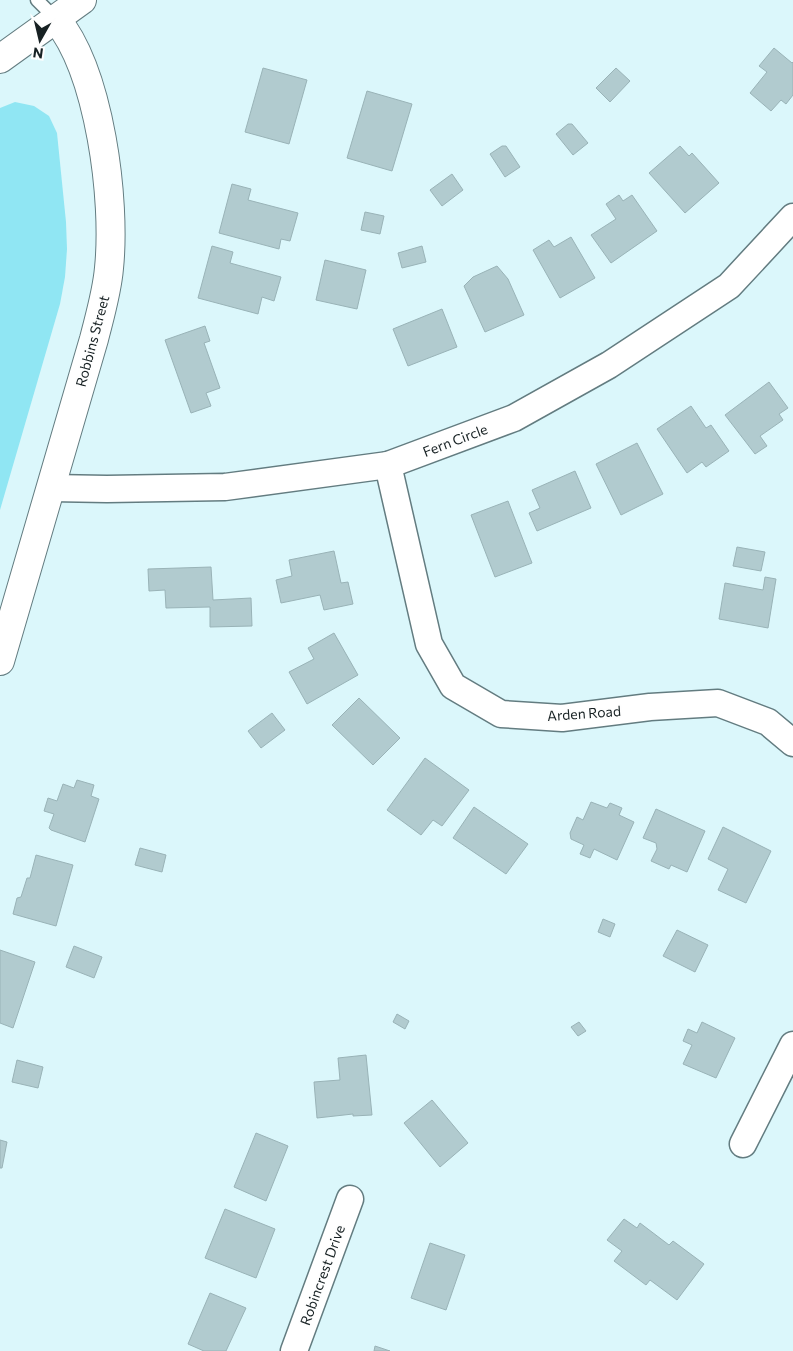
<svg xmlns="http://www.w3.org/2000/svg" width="793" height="1351" viewBox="0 0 793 1351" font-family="Commissioner,sans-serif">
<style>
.green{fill:#90e6f3}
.building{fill:#b1cbcf;stroke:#99b3b7}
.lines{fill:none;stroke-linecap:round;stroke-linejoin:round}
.service-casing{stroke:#637c80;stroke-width:15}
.minor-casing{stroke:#637c80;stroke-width:29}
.tertiary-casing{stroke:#637c80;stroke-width:30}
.secondary-casing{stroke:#637c80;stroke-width:30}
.service{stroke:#fff;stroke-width:12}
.minor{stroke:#fff;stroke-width:26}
.tertiary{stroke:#fff;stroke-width:28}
.secondary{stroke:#fff;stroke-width:28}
.labels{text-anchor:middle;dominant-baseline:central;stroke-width:4;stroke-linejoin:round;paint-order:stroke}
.street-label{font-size:14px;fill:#172123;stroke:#fefefe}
</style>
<rect width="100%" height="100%" fill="#dbf7fb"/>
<path class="green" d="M 15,102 L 34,106 L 49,116 L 57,133 L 66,222 L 67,249 L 65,277 L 60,304 L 0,510 L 0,108 Z"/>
<g class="building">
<path d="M 774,48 L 792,63 L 793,62 L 793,95 L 786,104 L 781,100 L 771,111 L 750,93 L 767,72 L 759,66 Z"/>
<path d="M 263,68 L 307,80 L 289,144 L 245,132 Z"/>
<path d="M 616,68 L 630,81 L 610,102 L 596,88 Z"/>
<path d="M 367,91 L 412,104 L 392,171 L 347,158 Z"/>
<path d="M 568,124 L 572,124 L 588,143 L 573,155 L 556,134 Z"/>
<path d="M 502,146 L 506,146 L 520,167 L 505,177 L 490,154 Z"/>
<path d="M 680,146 L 689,156 L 692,153 L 719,183 L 685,213 L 649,173 Z"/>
<path d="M 452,174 L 463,190 L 442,206 L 430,190 Z"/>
<path d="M 232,184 L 251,189 L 248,200 L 298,213 L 290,241 L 281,239 L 279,249 L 219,233 Z"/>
<path d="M 619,195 L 623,201 L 632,195 L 657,231 L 611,263 L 591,235 L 616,219 L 606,204 Z"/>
<path d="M 365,212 L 384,216 L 380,234 L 361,230 Z"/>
<path d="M 571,237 L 595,278 L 560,298 L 533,250 L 549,240 L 554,247 Z"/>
<path d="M 212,246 L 233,252 L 230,263 L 281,277 L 274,301 L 262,297 L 258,314 L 198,298 Z"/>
<path d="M 422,246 L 426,262 L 402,268 L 398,253 Z"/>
<path d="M 325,260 L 366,270 L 357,309 L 316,300 Z"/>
<path d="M 497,266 L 508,279 L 524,315 L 485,332 L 464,286 L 473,277 Z"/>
<path d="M 442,309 L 457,347 L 408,366 L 393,329 Z"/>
<path d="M 205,326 L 210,341 L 204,343 L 220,388 L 206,393 L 211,406 L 191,413 L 165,340 Z"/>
<path d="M 769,382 L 788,408 L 779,414 L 783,420 L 760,436 L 767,446 L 755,454 L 725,415 Z"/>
<path d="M 691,406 L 706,428 L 711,425 L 729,451 L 706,467 L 702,462 L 687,473 L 657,429 Z"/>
<path d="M 637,443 L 663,494 L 621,515 L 596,464 Z"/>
<path d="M 575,471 L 591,508 L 537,531 L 529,513 L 540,508 L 532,490 Z"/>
<path d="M 508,501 L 532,563 L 495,577 L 471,515 Z"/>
<path d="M 737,547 L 765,552 L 761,571 L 733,566 Z"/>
<path d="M 334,551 L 341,583 L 348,582 L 353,604 L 324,610 L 320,595 L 281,603 L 276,580 L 292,576 L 289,560 Z"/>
<path d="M 211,567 L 213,600 L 251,598 L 252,626 L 210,627 L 210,607 L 166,608 L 165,590 L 149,591 L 148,569 Z"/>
<path d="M 765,577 L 776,579 L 768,628 L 719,619 L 725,583 L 763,590 Z"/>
<path d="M 334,633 L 358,675 L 307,704 L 289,672 L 314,659 L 308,648 Z"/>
<path d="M 359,698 L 400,738 L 373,765 L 332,725 Z"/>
<path d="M 272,713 L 285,730 L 261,748 L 248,731 Z"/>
<path d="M 425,758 L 469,790 L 442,826 L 433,820 L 421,835 L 387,810 Z"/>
<path d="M 77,780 L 94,785 L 91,796 L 99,799 L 85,842 L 51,830 L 49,828 L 54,814 L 44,811 L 48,798 L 57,801 L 63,784 L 74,788 Z"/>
<path d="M 591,802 L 607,808 L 610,803 L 622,808 L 619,815 L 634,822 L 617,860 L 594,849 L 590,858 L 580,854 L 584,845 L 571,839 L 570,833 L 577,817 L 583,820 Z"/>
<path d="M 474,807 L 528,844 L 506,874 L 453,838 Z"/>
<path d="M 656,809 L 705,831 L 687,872 L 671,865 L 669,869 L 651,861 L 657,849 L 656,843 L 643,838 Z"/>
<path d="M 723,827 L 771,851 L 746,903 L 718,890 L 728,869 L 708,859 Z"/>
<path d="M 140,848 L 166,855 L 162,872 L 135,865 Z"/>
<path d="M 36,855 L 73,865 L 56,926 L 13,914 L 17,898 L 21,897 L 27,878 L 30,878 Z"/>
<path d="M 603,919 L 615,924 L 610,937 L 598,932 Z"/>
<path d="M 677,930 L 708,945 L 695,972 L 663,956 Z"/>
<path d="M 74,946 L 102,957 L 94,978 L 66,967 Z"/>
<path d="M 0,950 L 35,962 L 13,1028 L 0,1023 Z"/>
<path d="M 397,1014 L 409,1021 L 405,1029 L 393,1022 Z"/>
<path d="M 579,1022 L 586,1031 L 578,1036 L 571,1027 Z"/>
<path d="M 702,1022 L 735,1038 L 716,1078 L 683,1064 L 692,1045 L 683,1041 L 688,1029 L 697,1033 Z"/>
<path d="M 366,1055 L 372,1115 L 353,1116 L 353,1114 L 317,1118 L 314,1082 L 340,1080 L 338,1058 Z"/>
<path d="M 17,1060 L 43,1067 L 38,1088 L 12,1082 Z"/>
<path d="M 432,1100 L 468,1143 L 440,1167 L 404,1123 Z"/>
<path d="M 256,1133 L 288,1146 L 266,1201 L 234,1187 Z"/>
<path d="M 0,1140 L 7,1142 L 2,1168 L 0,1168 Z"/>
<path d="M 225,1209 L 275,1229 L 256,1278 L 205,1258 Z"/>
<path d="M 624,1219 L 637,1228 L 640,1223 L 669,1245 L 673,1241 L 704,1264 L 677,1300 L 650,1280 L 646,1285 L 614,1261 L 622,1251 L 607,1240 Z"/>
<path d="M 430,1243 L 465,1255 L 446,1310 L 411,1298 Z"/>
<path d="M 210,1293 L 246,1308 L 226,1351 L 204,1351 L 188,1344 Z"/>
<path d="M 375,1346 L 390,1351 L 374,1351 Z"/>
</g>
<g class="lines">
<g class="service-casing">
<path id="service" d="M 37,0 L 56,19"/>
</g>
<g class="minor-casing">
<g id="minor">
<path d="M 388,465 L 429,644 L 453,686 L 501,714 L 562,718 L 650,707 L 718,703 L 768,722 L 793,743"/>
<path d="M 51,488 L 107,489 L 225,487 L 388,465 L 514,418 L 609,365 L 729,286 L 793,217"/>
<path d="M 743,1144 L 793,1045"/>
<path d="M 294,1351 L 350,1199"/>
</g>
</g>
<g class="tertiary-casing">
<path id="tertiary" d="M 0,661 L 94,339 C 100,315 107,292 109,268 C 116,200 100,72 56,19"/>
</g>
<g class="secondary-casing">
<path id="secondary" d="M 0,59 L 82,0"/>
</g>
<use href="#service" class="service"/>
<use href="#minor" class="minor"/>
<use href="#tertiary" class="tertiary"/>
<use href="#secondary" class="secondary"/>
</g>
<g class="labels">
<g class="street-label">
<text transform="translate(92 341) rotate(-75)">Robbins Street</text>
<text transform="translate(455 440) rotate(-21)">Fern Circle</text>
<text transform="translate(584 713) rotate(-4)">Arden Road</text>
<text transform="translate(322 1275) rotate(-70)">Robincrest Drive</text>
</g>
</g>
<g transform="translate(40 40) rotate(188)" stroke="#fefefe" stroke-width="4" paint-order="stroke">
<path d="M0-4L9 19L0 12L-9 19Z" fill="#172123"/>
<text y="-8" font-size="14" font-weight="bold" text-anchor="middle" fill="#172123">N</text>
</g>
</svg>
